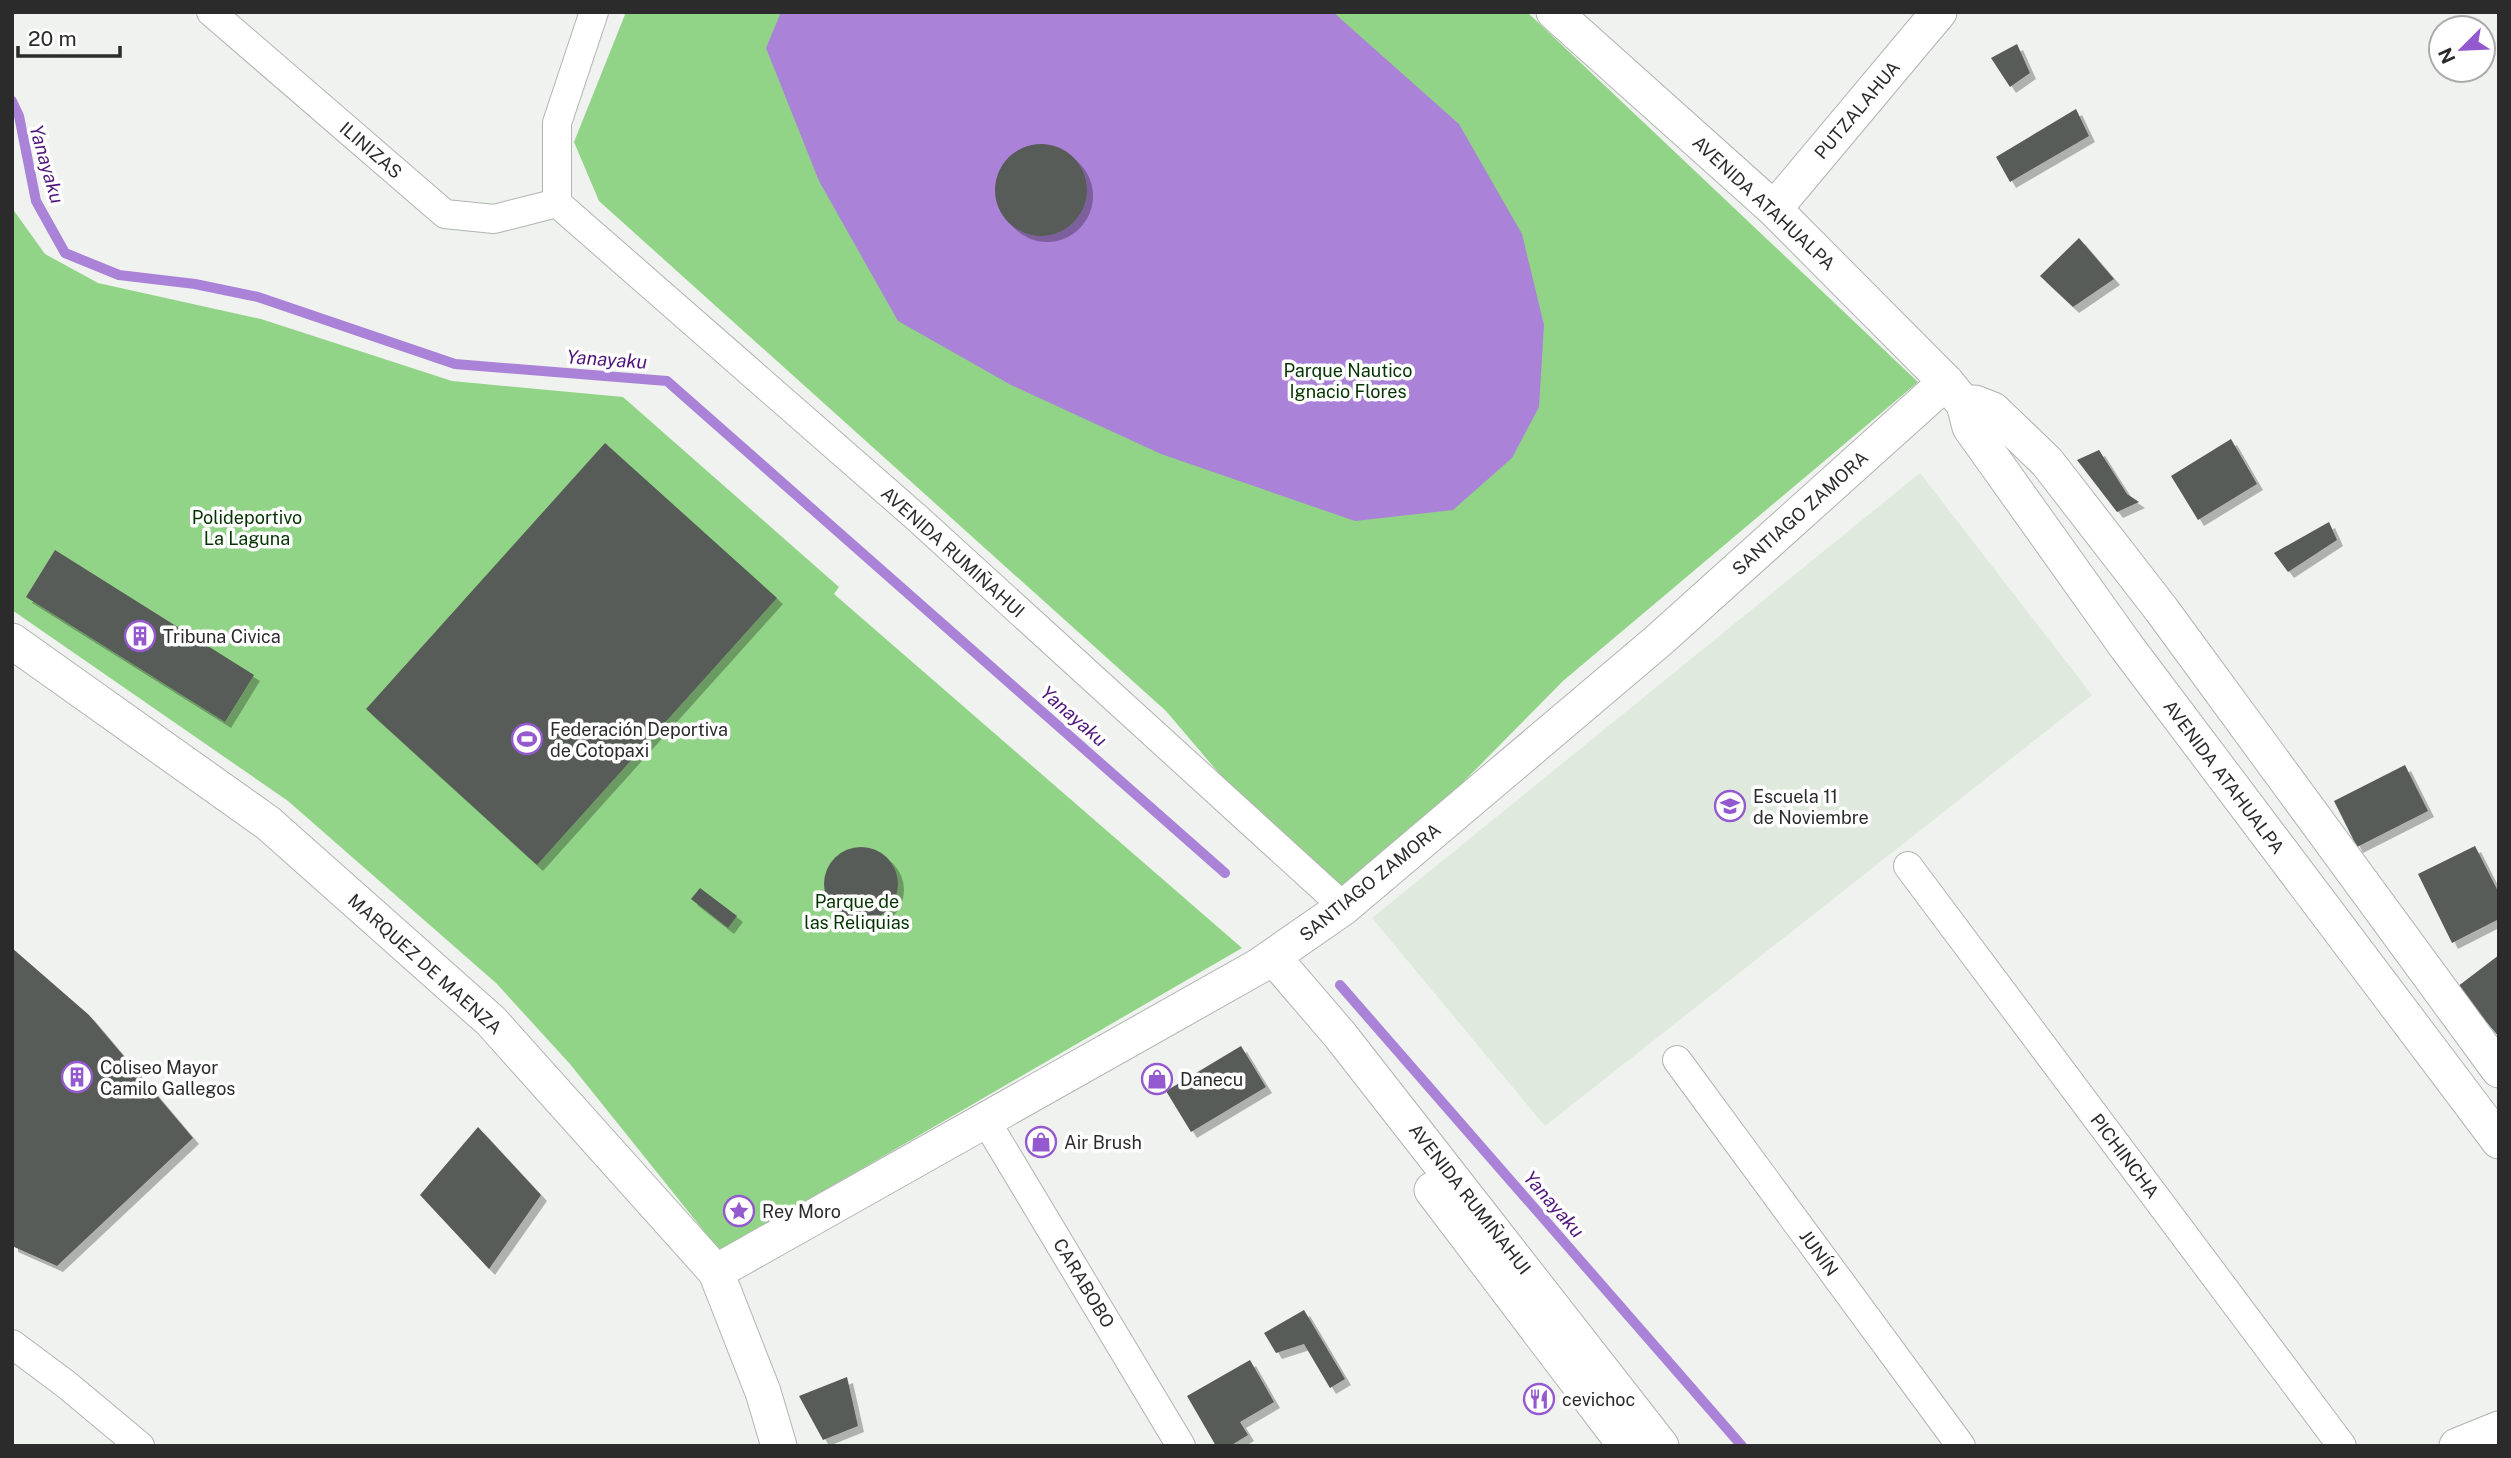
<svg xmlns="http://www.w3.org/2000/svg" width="2511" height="1458" viewBox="0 0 2511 1458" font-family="'Public Sans',sans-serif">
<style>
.built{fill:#e0e9de}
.green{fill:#92d487}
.water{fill:#aa82d8}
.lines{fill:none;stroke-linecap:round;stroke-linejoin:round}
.stream{stroke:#aa82d8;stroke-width:10}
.building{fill:#585b58;filter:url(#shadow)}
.minor-casing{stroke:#b0b4b0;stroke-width:30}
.tertiary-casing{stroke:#b0b4b0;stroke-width:37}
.minor{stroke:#fff;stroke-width:28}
.tertiary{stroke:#fff;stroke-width:35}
.labels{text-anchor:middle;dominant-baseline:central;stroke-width:7;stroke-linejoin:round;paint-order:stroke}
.street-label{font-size:18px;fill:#2a2b2a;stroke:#fff}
.park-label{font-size:18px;fill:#033400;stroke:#fff}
.poi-label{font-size:18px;fill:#2a2b2a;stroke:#fff;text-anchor:start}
.water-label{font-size:19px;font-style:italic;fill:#4e147b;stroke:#fff}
</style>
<defs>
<filter id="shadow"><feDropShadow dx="6" dy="6" stdDeviation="0" flood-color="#0004"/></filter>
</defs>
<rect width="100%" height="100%" fill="#eff2ee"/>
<path class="built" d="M 1920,473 L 2092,695 L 1545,1126 L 1372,918 Z"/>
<g class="green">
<path d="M 626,12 L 1527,12 L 1918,382 L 1563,681 L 1334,913 L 1292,859 L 1166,711 L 599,201 L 574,142 Z"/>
<path d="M 12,208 L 45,254 L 98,283 L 261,319 L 452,381 L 623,397 L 839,587 L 834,594 L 1242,948 L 720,1251 L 570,1064 L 496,983 L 288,801 L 12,610 Z"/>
</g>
<path class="water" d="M 781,12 L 1333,12 L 1459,124 L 1522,234 L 1544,325 L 1539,407 L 1512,458 L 1453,510 L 1355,521 L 1161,454 L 1011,385 L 898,321 L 819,181 L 766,48 Z"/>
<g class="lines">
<g class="stream">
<path d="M 12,101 L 19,116 L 36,201 L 65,253 L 119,275 L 195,284 L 258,297 L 455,364 L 667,381 L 1225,873"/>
<path d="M 1340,985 L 1742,1446"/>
</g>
</g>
<g class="building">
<path d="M 2017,44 L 2030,73 L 2010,87 L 1991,58 Z"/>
<path d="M 2076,109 L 2089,136 L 2010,182 L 1996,157 Z"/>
<circle cx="1041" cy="190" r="46"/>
<path d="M 2079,238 L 2114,279 L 2073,307 L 2040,276 Z"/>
<path d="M 2231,439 L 2257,484 L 2198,520 L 2171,476 Z"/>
<path d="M 605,443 L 777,598 L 537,865 L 366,709 Z"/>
<path d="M 2099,450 L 2127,494 L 2139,502 L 2117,512 L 2077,460 Z"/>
<path d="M 2329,522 L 2337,540 L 2288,572 L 2274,553 Z"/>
<path d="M 55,550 L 254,675 L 225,722 L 26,597 Z"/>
<path d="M 2405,765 L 2428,811 L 2357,847 L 2334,801 Z"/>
<path d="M 2475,846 L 2499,893 L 2499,919 L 2452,943 L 2418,874 Z"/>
<circle cx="861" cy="884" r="37"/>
<path d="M 700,888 L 737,916 L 728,928 L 691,899 Z"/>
<path d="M 12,948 L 89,1015 L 193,1138 L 57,1266 L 12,1246 Z"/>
<path d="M 2499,955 L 2499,1037 L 2457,987 Z"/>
<path d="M 1241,1046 L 1266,1087 L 1191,1132 L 1166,1091 Z"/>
<path d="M 478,1127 L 541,1195 L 489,1269 L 420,1195 Z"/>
<path d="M 1304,1310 L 1345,1379 L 1330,1388 L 1304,1344 L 1276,1353 L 1264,1333 Z"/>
<path d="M 1250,1360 L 1274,1402 L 1240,1422 L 1248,1435 L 1230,1446 L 1216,1446 L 1187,1396 Z"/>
<path d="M 847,1377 L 858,1426 L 823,1440 L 799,1396 Z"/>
</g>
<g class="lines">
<g class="minor-casing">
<g id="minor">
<path d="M 211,12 L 445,214 L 494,219 L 557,203"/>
<path d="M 557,203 L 916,517 L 1344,907"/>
<path d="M 557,203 L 557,123 L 594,12"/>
<path d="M 1908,866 L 2342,1446"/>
<path d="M 1677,1060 L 1961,1446"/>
<path d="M 986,1121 L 1181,1446"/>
<path d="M 12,1344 L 67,1385 L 140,1446"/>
</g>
</g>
<g class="tertiary-casing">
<g id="tertiary">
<path d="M 1554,12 L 1774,209 L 1946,382 L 1964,404 L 1970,427 L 2126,646 L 2499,1141"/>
<path d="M 1774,209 L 1939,12"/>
<path d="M 1964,404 L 1975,403 L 1993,410 L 2047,462 L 2161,609 L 2499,1070"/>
<path d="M 12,641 L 268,823 L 491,1021 L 716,1272 L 763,1392 L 779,1446"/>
<path d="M 1273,957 L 1340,1035 L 1661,1446"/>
<path d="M 1432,1190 L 1626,1446"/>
<path d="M 716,1272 L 1259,966 L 1344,907 L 1658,641 L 1946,382"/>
<path d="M 2457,1446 L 2499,1429"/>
</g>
</g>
<use href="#minor" class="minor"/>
<use href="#tertiary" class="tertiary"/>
</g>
<defs>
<g id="building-ring" transform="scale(1.575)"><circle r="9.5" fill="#fff" stroke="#9458cf" stroke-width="1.5"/><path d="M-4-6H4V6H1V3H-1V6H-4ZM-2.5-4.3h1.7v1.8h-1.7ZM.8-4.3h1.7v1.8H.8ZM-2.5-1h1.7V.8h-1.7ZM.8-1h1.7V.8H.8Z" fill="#9458cf"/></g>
<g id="stadium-ring" transform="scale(1.575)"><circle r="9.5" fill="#fff" stroke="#9458cf" stroke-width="1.5"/><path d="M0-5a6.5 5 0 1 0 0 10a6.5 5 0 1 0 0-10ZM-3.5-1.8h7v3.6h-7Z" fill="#9458cf"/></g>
<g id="school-ring" transform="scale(1.575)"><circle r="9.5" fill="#fff" stroke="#9458cf" stroke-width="1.5"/><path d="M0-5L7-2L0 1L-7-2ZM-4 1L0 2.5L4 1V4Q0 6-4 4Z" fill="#9458cf"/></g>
<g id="shop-ring" transform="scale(1.575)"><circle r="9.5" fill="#fff" stroke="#9458cf" stroke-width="1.5"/><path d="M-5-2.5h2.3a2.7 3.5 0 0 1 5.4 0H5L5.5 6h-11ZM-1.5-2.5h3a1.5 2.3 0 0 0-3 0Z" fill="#9458cf"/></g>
<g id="sight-ring" transform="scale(1.575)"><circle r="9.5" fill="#fff" stroke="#9458cf" stroke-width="1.5"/><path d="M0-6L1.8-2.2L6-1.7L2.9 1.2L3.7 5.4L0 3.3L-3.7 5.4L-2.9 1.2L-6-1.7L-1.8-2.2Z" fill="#9458cf"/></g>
<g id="restaurant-ring" transform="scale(1.575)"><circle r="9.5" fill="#fff" stroke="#9458cf" stroke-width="1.5"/><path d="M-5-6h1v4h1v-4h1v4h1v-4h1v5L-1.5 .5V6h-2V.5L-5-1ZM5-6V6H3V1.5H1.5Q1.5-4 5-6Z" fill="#9458cf"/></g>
</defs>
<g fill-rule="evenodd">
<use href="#building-ring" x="140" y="636"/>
<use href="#stadium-ring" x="527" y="739"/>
<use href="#school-ring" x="1730" y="806"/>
<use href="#building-ring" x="77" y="1077"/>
<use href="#shop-ring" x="1157" y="1079"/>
<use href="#shop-ring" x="1041" y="1142"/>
<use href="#sight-ring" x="739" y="1211"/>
<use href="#restaurant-ring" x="1539" y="1399"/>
</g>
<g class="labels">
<g class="street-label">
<text transform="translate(1857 110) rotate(-50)">PUTZALAHUA</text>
<text transform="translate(371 150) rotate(41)">ILINIZAS</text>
<text transform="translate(1764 203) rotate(43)">AVENIDA ATAHUALPA</text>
<text transform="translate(1800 513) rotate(-42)">SANTIAGO ZAMORA</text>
<text transform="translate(953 552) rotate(42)">AVENIDA RUMIÑAHUI</text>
<text transform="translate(2224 777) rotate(53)">AVENIDA ATAHUALPA</text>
<text transform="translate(1370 882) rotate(-39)">SANTIAGO ZAMORA</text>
<text transform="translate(425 964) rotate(42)">MARQUEZ DE MAENZA</text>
<text transform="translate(2125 1156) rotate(53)">PICHINCHA</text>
<text transform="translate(1470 1199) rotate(52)">AVENIDA RUMIÑAHUI</text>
<text transform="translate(1819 1253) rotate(54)">JUNÍN</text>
<text transform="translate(1084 1283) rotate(59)">CARABOBO</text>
</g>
<g class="park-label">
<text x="1348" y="370">Parque Nautico<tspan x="1348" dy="21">Ignacio Flores</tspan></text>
<text x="247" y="517">Polideportivo<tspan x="247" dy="21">La Laguna</tspan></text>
<text x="857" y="901">Parque de<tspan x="857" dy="21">las Reliquias</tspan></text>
</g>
<g class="poi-label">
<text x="163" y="636">Tribuna Civica</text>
<text x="550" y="729">Federación Deportiva<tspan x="550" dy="21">de Cotopaxi</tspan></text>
<text x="1753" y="796">Escuela 11<tspan x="1753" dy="21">de Noviembre</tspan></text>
<text x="100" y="1067">Coliseo Mayor<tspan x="100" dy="21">Camilo Gallegos</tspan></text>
<text x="1180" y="1079">Danecu</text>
<text x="1064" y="1142">Air Brush</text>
<text x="762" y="1211">Rey Moro</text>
<text x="1562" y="1399">cevichoc</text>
</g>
<g class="water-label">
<text transform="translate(47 164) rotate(74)">Yanayaku</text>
<text transform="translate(607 359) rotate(4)">Yanayaku</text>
<text transform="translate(1074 716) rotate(41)">Yanayaku</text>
<text transform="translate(1554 1204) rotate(49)">Yanayaku</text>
</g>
</g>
<rect width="2511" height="1458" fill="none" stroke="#2a2b2a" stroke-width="28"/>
<g transform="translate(2462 49) rotate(246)"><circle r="33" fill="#ffffff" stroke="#aaaaaa" stroke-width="2"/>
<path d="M0-5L12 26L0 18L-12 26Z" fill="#9458cf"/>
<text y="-10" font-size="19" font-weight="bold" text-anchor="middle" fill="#2a2b2a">N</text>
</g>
<path d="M18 46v10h102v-10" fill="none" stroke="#2a2b2a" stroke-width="3.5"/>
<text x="28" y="46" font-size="21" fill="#2a2b2a" stroke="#ffffff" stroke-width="5" paint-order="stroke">20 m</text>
</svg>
